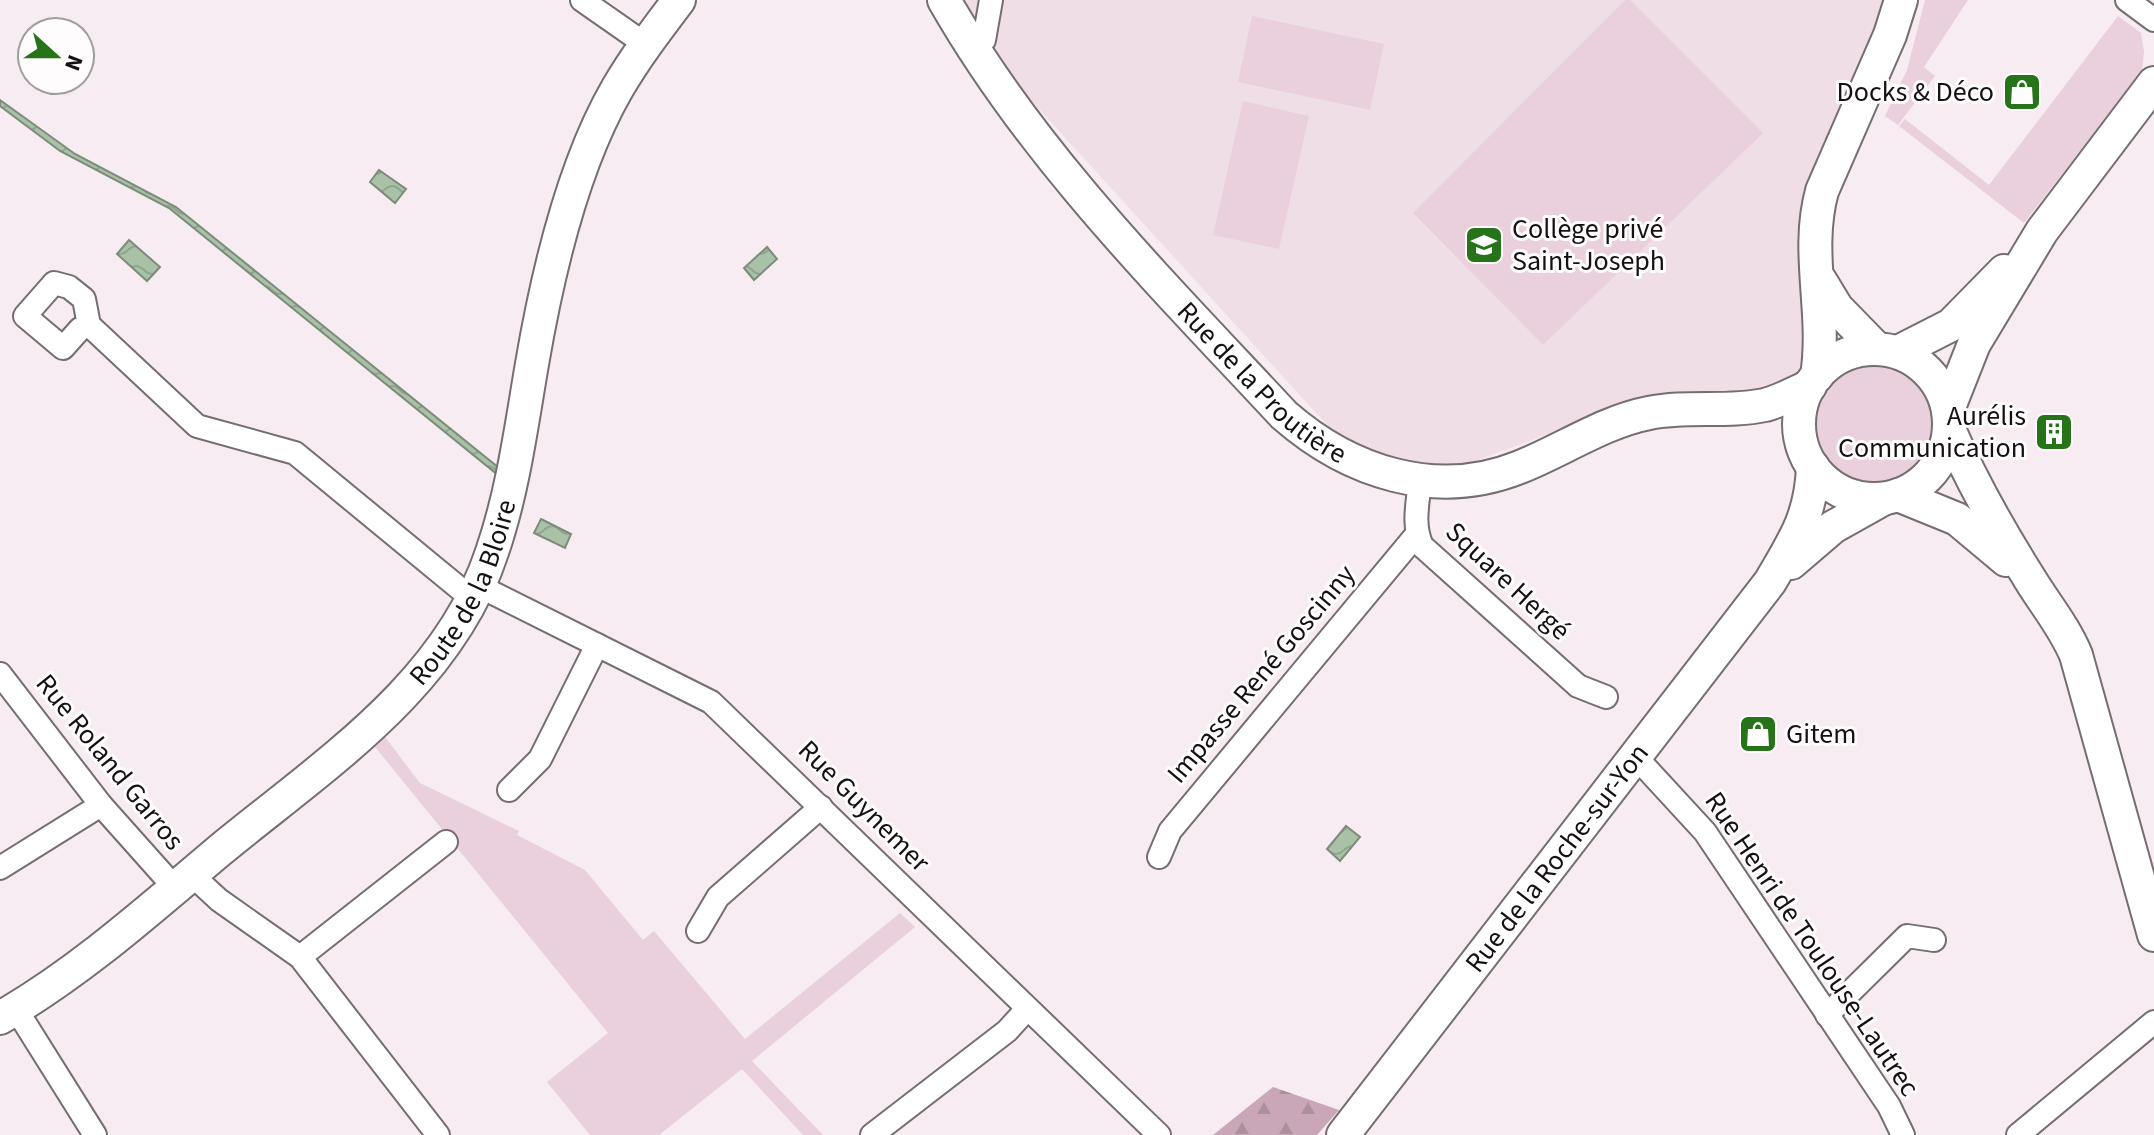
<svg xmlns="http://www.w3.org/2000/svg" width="2154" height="1135" viewBox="0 0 2154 1135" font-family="'Source Sans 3',sans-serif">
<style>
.built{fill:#f0dee7}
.grass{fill:#eacfdd}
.forest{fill:url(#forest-firs)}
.water{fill:url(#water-waves);stroke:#7d8c7a;stroke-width:2}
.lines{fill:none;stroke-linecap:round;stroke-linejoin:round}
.street-casing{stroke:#766d71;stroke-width:26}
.secondary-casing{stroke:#766d71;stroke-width:36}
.street{stroke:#fff;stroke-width:22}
.secondary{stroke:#fff;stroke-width:32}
.labels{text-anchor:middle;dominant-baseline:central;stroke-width:6;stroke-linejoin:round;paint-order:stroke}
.poi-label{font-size:28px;fill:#151113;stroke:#fefcfd;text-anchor:end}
.street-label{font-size:28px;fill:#151113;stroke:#fefcfd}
</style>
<defs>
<pattern id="forest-firs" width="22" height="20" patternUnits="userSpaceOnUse" patternTransform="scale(2)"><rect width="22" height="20" fill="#c9a7b8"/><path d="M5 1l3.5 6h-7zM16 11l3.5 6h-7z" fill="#ac8f9d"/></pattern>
<pattern id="water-waves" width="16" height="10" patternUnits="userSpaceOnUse" patternTransform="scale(2)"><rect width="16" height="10" fill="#a9c1a6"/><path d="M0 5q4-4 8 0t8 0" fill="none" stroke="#91a58e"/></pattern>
</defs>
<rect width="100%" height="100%" fill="#f6ecf1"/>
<path class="built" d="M 965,0 L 1889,0 L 1803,208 L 1804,375 L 1759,393 L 1636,402 L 1453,469 L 1347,447 L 998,64 Z"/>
<g class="grass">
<path d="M 1625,0 L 1630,0 L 1763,133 L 1543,345 L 1413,213 Z"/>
<path d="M 1925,0 L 1968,0 L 1924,67 L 1935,76 L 1898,125 L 1885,116 L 1907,70 Z"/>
<path d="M 1252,16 L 1384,44 L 1370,110 L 1238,82 Z"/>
<path d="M 2118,16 L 2141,33 L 2144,52 L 2142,71 L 2024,223 L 1899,126 L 1905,119 L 1989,185 Z"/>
<path d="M 1243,101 L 1309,116 L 1279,249 L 1213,235 Z"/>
<circle cx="1876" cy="423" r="60"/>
<path d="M 385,737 L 420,783 L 519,831 L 517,835 L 585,870 L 643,940 L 654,931 L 745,1039 L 900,913 L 915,927 L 752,1061 L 823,1135 L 803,1135 L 742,1069 L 659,1135 L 590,1135 L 547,1082 L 608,1033 L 375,747 Z"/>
</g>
<path class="forest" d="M 1273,1087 L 1339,1110 L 1317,1135 L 1213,1135 Z"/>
<g class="water">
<path d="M 0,100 L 75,154 L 176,207 L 499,468 L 498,475 L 169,208 L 60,151 L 0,106 Z"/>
<path d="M 379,170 L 406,189 L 395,203 L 370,182 Z"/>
<path d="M 129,240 L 160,267 L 147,281 L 117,254 Z"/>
<path d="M 767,247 L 777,259 L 754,280 L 744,268 Z"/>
<path d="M 541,519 L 571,534 L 565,548 L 534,533 Z"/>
<path d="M 1346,826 L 1360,837 L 1340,861 L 1327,849 Z"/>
</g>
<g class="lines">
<g class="street-casing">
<g id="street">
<path d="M 582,0 L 645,44"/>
<path d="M 2127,0 L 2154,20"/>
<path d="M 976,49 L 984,40 L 991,0"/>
<path d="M 89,325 L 80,329 L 63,348 L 25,316 L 54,283 L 69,287 L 84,299 L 89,325 L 197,426 L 295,453 L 459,588 L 474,596"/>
<path d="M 1420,480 C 1418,503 1412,524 1422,546 L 1578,686 L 1606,697"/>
<path d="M 479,586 L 711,702 L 1159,1135"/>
<path d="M 0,674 L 101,805 L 175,888"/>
<path d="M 1635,756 L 1705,832 L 1889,1106 L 1903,1135"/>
<path d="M 509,790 L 540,759 L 597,645"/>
<path d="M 1159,857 L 1170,831 L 1417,534"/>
<path d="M 0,868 L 101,805"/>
<path d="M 192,875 L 219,900 L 300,957 L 438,1135"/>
<path d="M 698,931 L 718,897 L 821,807"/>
<path d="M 300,957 L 446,842"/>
<path d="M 16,1009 L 95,1135"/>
<path d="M 1827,1015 L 1907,936 L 1934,940"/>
<path d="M 872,1135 L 1007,1031 L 1027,1009"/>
<path d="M 2018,1135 L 2154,1022"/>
</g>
</g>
<g class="secondary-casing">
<g id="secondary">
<path id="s1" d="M 944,0 C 1033,156 1163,285 1284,415 C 1349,472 1436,501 1520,467 C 1563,450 1603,422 1649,413 C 1687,405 1727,413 1765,405 C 1780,401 1795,393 1810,386"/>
<path d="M 1820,280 L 1837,308 L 1876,348"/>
<circle cx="1874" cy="424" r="75"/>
<path d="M 1898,352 L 1951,325 L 2004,271"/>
<path d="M 1817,376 C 1827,312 1805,253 1822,191 L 1890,35 L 1901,0"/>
<path d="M 1948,410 L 1974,344 L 2042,231 L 2154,83"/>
<path d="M 1949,429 C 1971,481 1998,528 2028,576 C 2044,603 2064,626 2076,655 L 2154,935"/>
<path d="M 1898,495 L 1957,519 L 2006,560"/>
<path d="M 1791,563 L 1833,527 L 1883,499"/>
<path id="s2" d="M 0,1018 C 80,972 149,910 219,851 C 322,766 448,686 492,552 C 513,491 521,428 532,364 C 547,276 572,167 617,89 C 635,58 657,29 679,0"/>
<path id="s3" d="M 1343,1135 L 1770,582 C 1794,541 1811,517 1813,467"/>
</g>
</g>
<use href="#street" class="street"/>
<use href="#secondary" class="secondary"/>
</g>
<defs>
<g id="shop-square" transform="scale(2)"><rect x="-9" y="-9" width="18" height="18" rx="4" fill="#26731a" stroke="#fefcfd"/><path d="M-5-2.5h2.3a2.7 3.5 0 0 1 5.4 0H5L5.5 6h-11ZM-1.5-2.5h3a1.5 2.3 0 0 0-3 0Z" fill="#fff"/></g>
<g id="school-square" transform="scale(2)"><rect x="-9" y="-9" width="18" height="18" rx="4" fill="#26731a" stroke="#fefcfd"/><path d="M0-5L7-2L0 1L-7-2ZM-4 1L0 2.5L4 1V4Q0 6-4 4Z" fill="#fff"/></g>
<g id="building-square" transform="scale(2)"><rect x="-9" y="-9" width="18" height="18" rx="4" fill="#26731a" stroke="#fefcfd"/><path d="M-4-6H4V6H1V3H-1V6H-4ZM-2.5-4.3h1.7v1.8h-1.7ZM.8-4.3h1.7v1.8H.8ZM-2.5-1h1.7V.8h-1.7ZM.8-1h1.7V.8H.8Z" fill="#fff"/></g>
</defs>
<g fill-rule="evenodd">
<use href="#shop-square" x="2022" y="92"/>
<use href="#school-square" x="1484" y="245"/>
<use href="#building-square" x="2054" y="432"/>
<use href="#shop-square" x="1758" y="734"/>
</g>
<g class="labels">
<g class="poi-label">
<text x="1994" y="92">Docks &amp; Déco</text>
<text x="1512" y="229" text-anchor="start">Collège privé<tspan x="1512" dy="32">Saint-Joseph</tspan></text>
<text x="2026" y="416">Aurélis<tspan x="2026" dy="32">Communication</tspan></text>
<text x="1786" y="734" text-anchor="start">Gitem</text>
</g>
<g class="street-label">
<text stroke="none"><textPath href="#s1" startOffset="500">Rue de la Proutière</textPath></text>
<text transform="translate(1508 581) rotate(43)">Square Hergé</text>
<text stroke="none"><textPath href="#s2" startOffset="638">Route de la Bloire</textPath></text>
<text transform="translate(1261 674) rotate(-50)">Impasse René Goscinny</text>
<text transform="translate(110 762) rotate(51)">Rue Roland Garros</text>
<text transform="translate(864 806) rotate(45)">Rue Guynemer</text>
<text stroke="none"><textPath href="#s3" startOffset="350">Rue de la Roche-sur-Yon</textPath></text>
<text transform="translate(1812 944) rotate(56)">Rue Henri de Toulouse-Lautrec</text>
</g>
</g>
<g transform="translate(56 56) rotate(111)"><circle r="38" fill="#fefcfd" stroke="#a19e9f" stroke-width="2"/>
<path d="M0-6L14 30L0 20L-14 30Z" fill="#26731a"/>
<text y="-12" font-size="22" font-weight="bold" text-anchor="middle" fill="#151113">N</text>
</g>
</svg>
